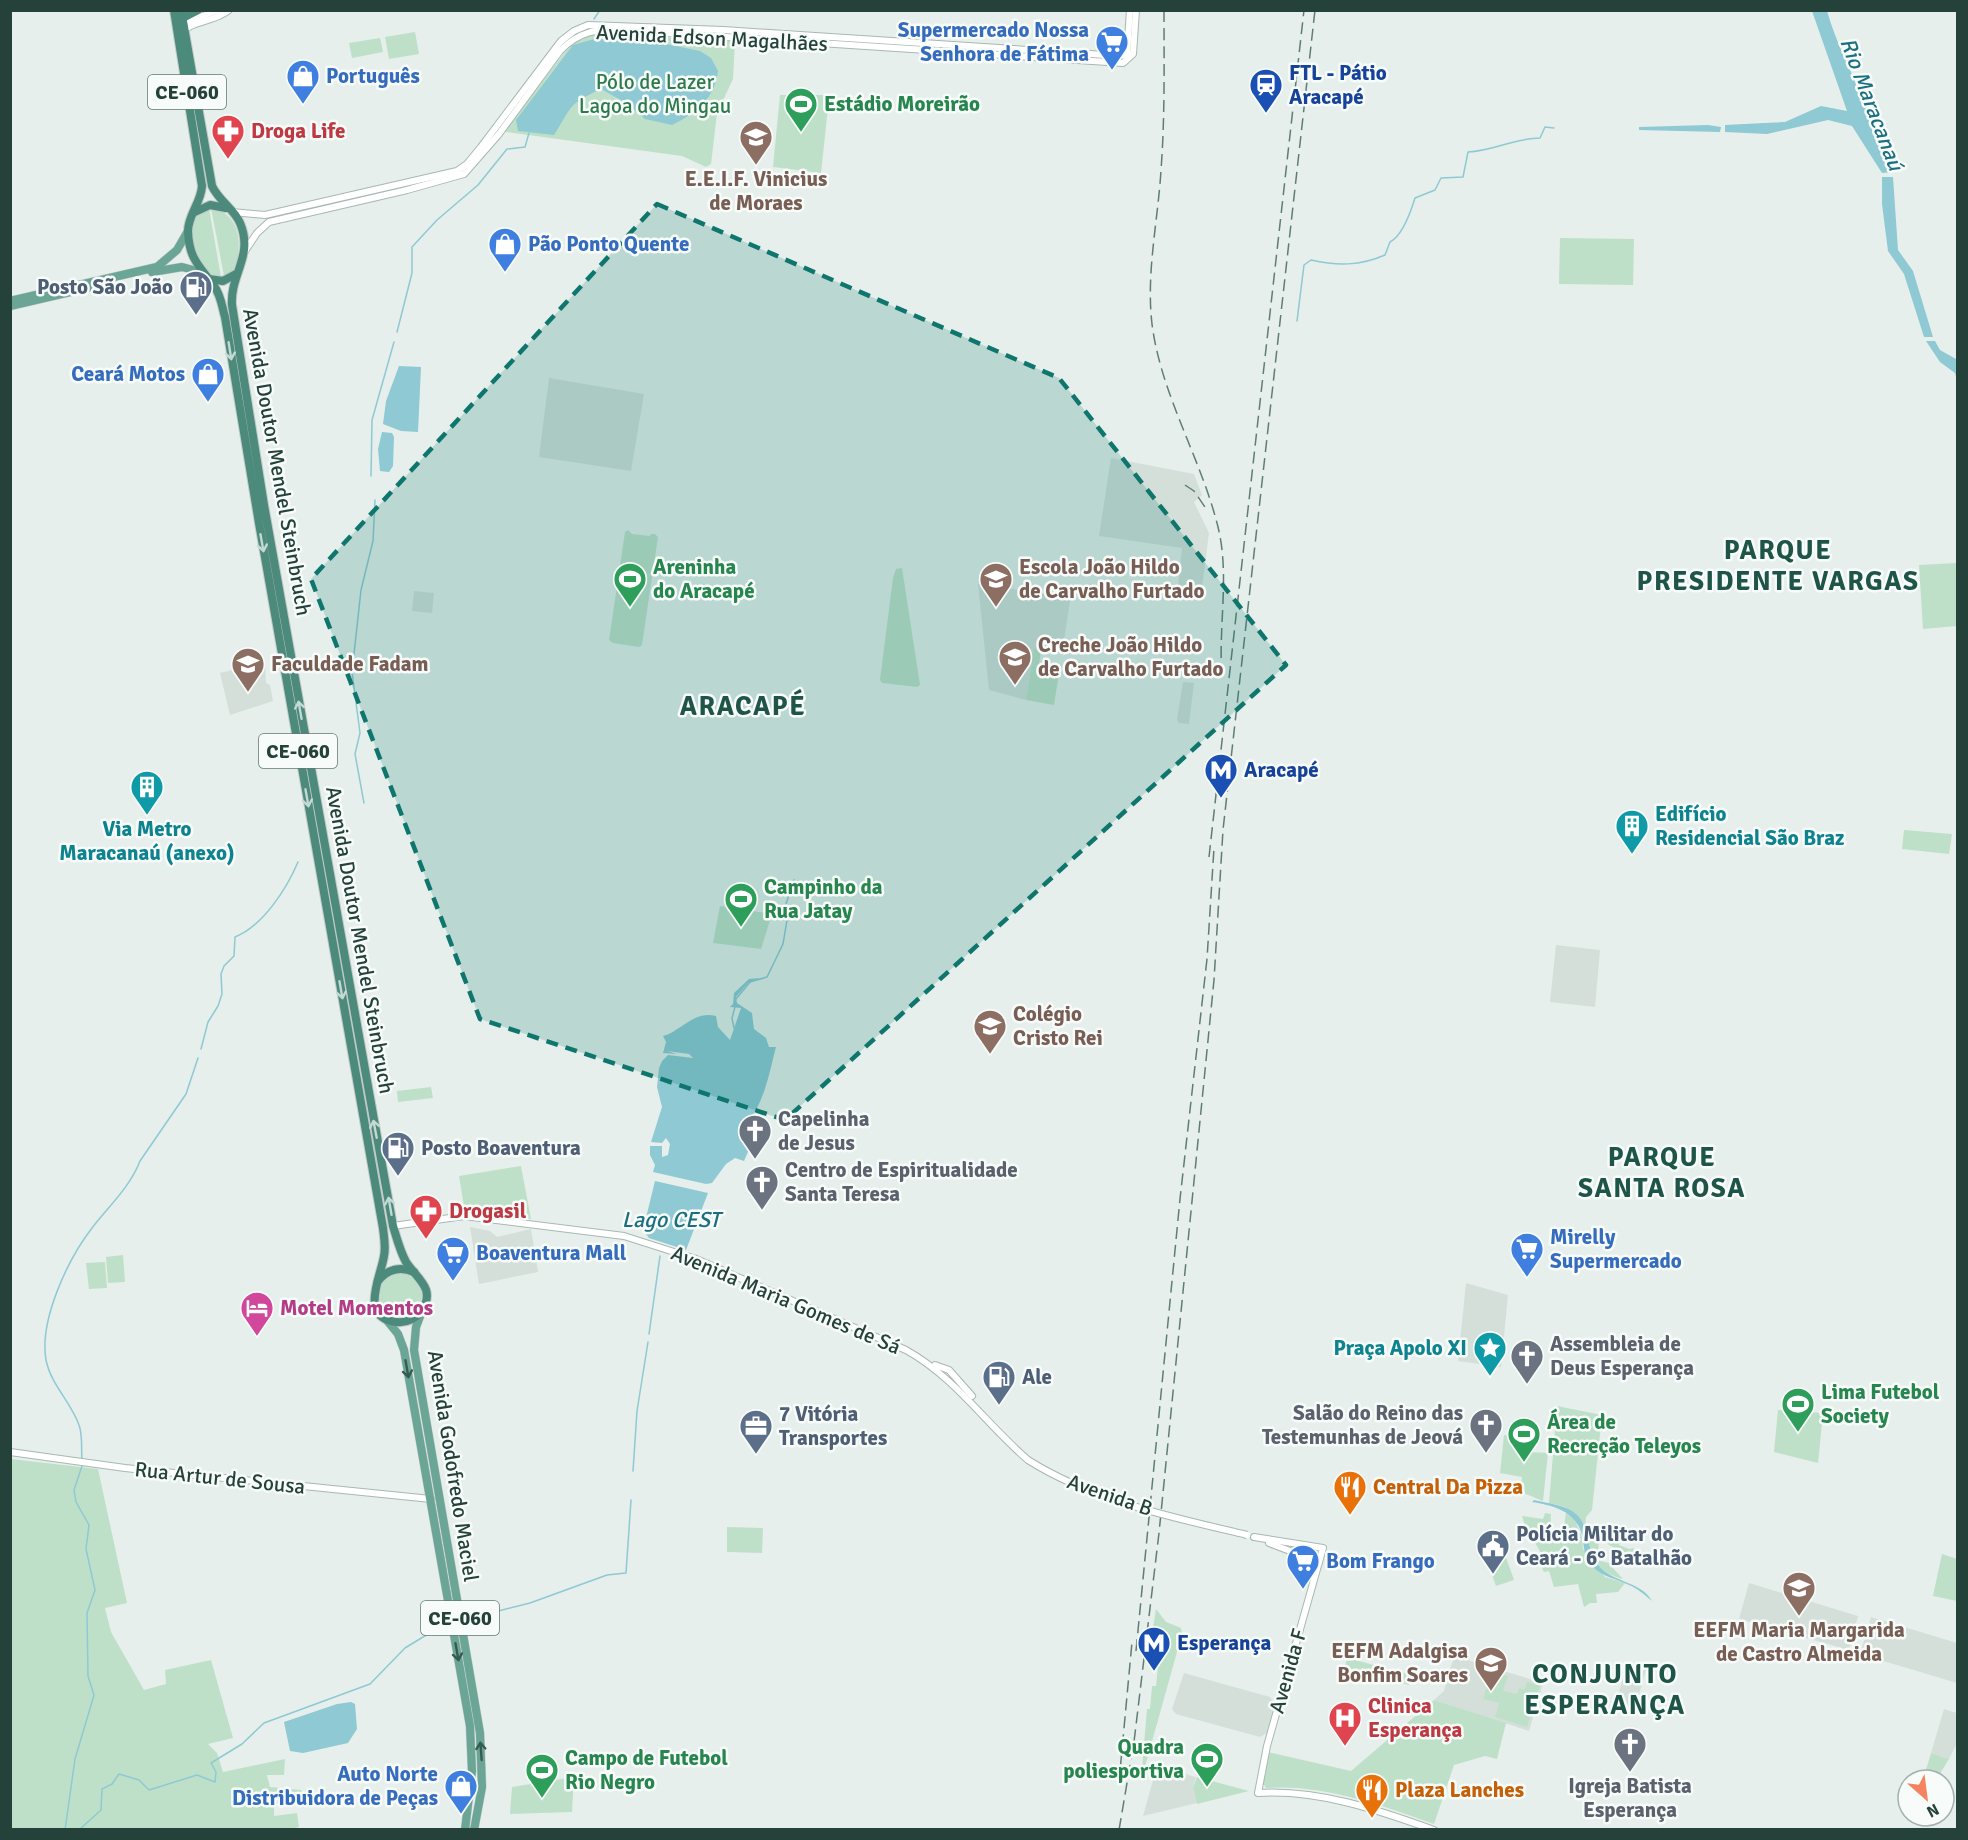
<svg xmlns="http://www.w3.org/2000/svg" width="1968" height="1840" viewBox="0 0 1968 1840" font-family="Signika,sans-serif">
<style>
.built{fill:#d4dfda}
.green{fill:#bfe0c8}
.water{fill:#8ec9d4}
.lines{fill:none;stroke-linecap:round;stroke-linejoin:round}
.stream{stroke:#8ec9d4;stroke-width:1.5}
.tertiary-casing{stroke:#a8b8b2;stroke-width:8}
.primary-casing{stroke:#c2cac8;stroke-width:9}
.trunk-casing{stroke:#c2cac8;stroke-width:10}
.tertiary{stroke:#fff;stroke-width:6}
.primary{stroke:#6aa596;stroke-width:8}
.trunk{stroke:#4c8a7c;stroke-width:8}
.rail{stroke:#5f7d75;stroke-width:1.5;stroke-dasharray:12 6;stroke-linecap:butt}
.tertiary-bridge-casing{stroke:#a8b8b2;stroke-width:8;stroke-linecap:butt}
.tertiary-bridge{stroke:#fff;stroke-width:6}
.oneway{stroke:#c4d9d4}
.oneway2{stroke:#365b51}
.marked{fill:#0f766e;fill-opacity:0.2;stroke:#0f766e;stroke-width:4.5;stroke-dasharray:12 8;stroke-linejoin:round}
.labels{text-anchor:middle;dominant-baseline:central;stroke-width:5;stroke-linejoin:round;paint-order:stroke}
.shield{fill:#f7fbf9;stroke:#637a73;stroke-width:1.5}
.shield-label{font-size:20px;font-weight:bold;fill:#24423a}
.shop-label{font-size:21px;font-weight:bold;fill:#366cbe;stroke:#f7fbf9;text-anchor:start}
.street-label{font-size:21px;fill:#24423a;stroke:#f7fbf9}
.transit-label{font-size:21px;font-weight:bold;fill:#164399;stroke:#f7fbf9;text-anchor:start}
.park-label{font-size:21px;fill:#2d7a4b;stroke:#f7fbf9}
.leisure-label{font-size:21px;font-weight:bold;fill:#27864d;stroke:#f7fbf9;text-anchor:start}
.health-label{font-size:21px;font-weight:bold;fill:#be3a42;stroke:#f7fbf9;text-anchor:start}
.education-label{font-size:21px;font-weight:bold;fill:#785e54;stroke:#f7fbf9;text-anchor:start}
.service-label{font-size:21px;font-weight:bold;fill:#4e5e75;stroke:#f7fbf9;text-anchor:start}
.culture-label{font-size:21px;font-weight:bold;fill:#0d838f;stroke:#f7fbf9;text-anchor:start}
.worship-label{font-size:21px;font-weight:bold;fill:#5b616d;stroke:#f7fbf9;text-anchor:start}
.hotel-label{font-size:21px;font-weight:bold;fill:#b23c85;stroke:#f7fbf9;text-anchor:start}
.food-label{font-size:21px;font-weight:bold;fill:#c56008;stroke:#f7fbf9;text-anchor:start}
.water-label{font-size:22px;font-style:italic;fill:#1c6f80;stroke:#f7fbf9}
.district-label{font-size:27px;font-weight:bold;letter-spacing:1.5px;fill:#1f5548;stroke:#f7fbf9}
</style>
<rect width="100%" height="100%" fill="#e6efeb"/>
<g class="built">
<path d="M 549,378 L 644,394 L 631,471 L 539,457 Z"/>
<path d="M 1111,458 L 1194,474 L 1202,495 L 1194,502 L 1209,533 L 1202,588 L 1178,586 L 1182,548 L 1099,536 Z"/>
<path d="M 978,584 L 1068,597 L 1070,601 L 1062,653 L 1034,650 L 1026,700 L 989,690 Z"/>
<path d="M 414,591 L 434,593 L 432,613 L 412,611 Z"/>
<path d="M 265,662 L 266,683 L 270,685 L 273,701 L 230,715 L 220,673 Z"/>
<path d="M 1183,682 L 1194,683 L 1189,724 L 1179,723 L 1177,720 Z"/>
<path d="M 1556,945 L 1600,950 L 1595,1007 L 1550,1002 Z"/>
<path d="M 470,1227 L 490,1231 L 497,1237 L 531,1229 L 538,1272 L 479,1284 Z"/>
<path d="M 1466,1283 L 1508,1295 L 1501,1367 L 1458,1361 Z"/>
<path d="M 1749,1583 L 1858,1616 L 1849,1650 L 1739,1619 Z"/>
<path d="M 1871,1617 L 1957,1643 L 1957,1683 L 1860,1654 Z"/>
<path d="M 1454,1656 L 1543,1683 L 1529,1731 L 1434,1700 L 1444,1691 Z"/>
<path d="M 1627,1664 L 1646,1670 L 1635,1708 L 1616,1702 Z"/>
<path d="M 1184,1673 L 1270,1697 L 1275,1705 L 1267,1733 L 1260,1737 L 1176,1714 L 1172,1709 Z"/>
<path d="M 1944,1709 L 1957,1713 L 1957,1743 L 1949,1759 L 1931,1753 Z"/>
<path d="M 1162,1768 L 1196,1777 L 1193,1788 L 1197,1803 L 1143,1816 L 1155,1773 Z"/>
</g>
<g class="green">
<path d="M 415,32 L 419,54 L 389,59 L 385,37 Z"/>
<path d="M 600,34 L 735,41 L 733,79 L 717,113 L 711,164 L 706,167 L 682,156 L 506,132 L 505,128 L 573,42 L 587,35 Z"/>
<path d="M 380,38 L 383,52 L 352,58 L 349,43 Z"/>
<path d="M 780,95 L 826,95 L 829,98 L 821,173 L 773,167 Z"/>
<path d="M 209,208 L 221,277 C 194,273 185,235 198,214 Z"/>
<path d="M 211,208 C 242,214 242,246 235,270 L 224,276 Z"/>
<path d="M 1560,238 L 1634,239 L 1633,285 L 1559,284 Z"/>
<path d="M 628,530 L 632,534 L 650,536 L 651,534 L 655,534 L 658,537 L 642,645 L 639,647 L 613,643 L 609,640 L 625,532 Z"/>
<path d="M 1956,563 L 1957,626 L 1923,629 L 1919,565 Z"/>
<path d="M 902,568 L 920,685 L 917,687 L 882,683 L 880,680 L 893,578 L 896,569 Z"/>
<path d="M 1034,649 L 1041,650 L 1039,665 L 1060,667 L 1054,705 L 1026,700 Z"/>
<path d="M 1904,830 L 1952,834 L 1949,854 L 1902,849 Z"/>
<path d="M 720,906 L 772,914 L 761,949 L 713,943 Z"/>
<path d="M 431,1087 L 433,1098 L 398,1102 L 397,1091 Z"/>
<path d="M 521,1166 L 531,1219 L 465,1212 L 459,1176 Z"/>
<path d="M 123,1255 L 125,1282 L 108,1283 L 106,1257 Z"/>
<path d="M 105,1262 L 107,1288 L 89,1289 L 86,1263 Z"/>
<circle cx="400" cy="1295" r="22"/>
<path d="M 1557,1406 L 1602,1415 L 1592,1510 L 1586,1517 L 1585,1531 C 1574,1513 1572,1507 1549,1503 Z"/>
<path d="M 1778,1410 L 1823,1413 L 1818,1463 L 1774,1452 Z"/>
<path d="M 1504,1435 L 1525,1437 L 1525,1446 L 1528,1447 L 1529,1452 L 1548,1453 L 1543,1501 L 1521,1492 L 1522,1477 L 1500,1473 Z"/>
<path d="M 11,1459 L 98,1469 L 127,1603 L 105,1608 L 111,1632 L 144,1690 L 166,1684 L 165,1670 L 211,1660 L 233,1738 L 208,1744 L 217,1753 L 223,1772 L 285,1759 L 284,1775 L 267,1775 L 270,1787 L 301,1790 L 303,1801 L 274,1804 L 274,1816 L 297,1813 L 299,1827 L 288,1830 L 11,1829 Z"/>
<path d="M 1566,1512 L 1574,1518 L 1582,1537 L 1583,1549 L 1605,1577 L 1625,1583 L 1618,1592 L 1596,1594 L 1597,1603 L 1590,1603 L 1584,1607 L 1578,1584 L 1554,1587 L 1549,1571 L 1544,1572 L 1542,1568 L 1545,1564 C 1540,1545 1528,1538 1522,1516 L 1543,1519 L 1545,1513 L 1551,1514 L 1550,1533 L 1563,1534 Z"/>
<path d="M 727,1527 L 763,1528 L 762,1553 L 727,1552 Z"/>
<path d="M 1619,1536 L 1619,1545 L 1629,1549 L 1634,1548 L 1633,1553 L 1619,1565 L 1614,1562 L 1611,1566 L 1623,1579 C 1603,1574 1589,1561 1588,1540 L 1599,1543 L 1597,1560 L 1609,1563 L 1617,1556 L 1621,1557 L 1623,1554 L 1608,1544 L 1610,1539 Z"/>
<path d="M 1503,1549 L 1514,1580 L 1496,1586 L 1485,1555 Z"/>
<path d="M 1942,1554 L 1957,1559 L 1957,1601 L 1933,1596 Z"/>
<path d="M 1156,1609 L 1166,1622 L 1181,1628 L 1182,1634 L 1141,1781 L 1147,1709 L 1150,1709 L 1152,1686 L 1156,1686 L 1158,1666 L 1156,1660 L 1148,1659 Z"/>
<path d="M 1347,1658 L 1412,1675 L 1409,1685 L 1345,1667 Z"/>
<path d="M 1491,1672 L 1508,1676 L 1503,1691 L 1517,1694 L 1519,1688 L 1524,1690 L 1527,1682 L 1540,1685 L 1527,1727 L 1495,1717 L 1501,1697 L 1499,1703 L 1483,1699 Z"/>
<path d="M 1434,1700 L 1506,1723 L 1497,1759 L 1485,1756 L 1454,1765 L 1434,1824 C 1381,1805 1323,1784 1266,1788 L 1261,1780 L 1268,1752 L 1351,1771 Z"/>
<path d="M 1931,1753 L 1949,1759 L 1936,1780 L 1923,1780 Z"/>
<path d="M 574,1777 L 572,1812 L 510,1814 L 512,1787 Z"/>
<path d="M 1197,1777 L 1249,1791 L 1197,1804 L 1193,1788 Z"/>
</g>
<g class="water">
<path d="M 1812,11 L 1827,11 C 1843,66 1877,116 1892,172 L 1882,173 L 1852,126 L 1828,120 L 1767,134 L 1725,132 L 1725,125 L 1785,122 L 1821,106 L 1847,111 Z"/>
<path d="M 594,39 L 651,41 L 700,51 L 711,58 L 718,71 C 714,100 696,113 672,125 L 645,119 L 628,104 L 601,89 C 566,105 573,106 554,135 L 518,131 L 516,120 L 573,45 Z"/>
<path d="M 1708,125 L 1721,127 L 1720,132 L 1639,130 L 1639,127 Z"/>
<path d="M 1882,177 L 1893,177 L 1898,250 L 1913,271 L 1933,337 L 1924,337 L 1904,274 L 1888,251 L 1882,204 Z"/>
<path d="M 1926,341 L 1935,341 L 1940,350 L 1956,359 L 1957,380 L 1955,373 L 1940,362 Z"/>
<path d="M 399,366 L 421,367 L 418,432 L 401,431 L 383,424 L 386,401 Z"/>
<path d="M 382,432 L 392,433 L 394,437 L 393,466 L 389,472 L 380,471 L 378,449 Z"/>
<path d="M 760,978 L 748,983 L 736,997 L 737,1003 L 752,1013 L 754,1029 L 766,1038 L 769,1047 L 776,1047 C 770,1070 767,1089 756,1110 C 752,1117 750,1120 751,1128 L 757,1131 L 744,1161 L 735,1158 L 726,1164 L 712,1183 L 706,1184 L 653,1172 L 655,1165 L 650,1155 L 650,1146 L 662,1146 L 662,1157 L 668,1155 L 670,1144 L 666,1138 L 662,1143 L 651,1142 L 662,1107 L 657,1087 L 659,1068 L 662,1061 L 668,1055 L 693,1058 L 689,1054 L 667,1051 L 677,1054 L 663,1053 L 666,1042 L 663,1036 C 680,1032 694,1010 716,1016 L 718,1027 L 730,1040 L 741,1008 L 730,1007 L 733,1004 L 734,993 L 749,979 Z"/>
<path d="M 655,1181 L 708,1193 L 686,1250 L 649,1238 L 643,1230 Z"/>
<path d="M 1534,1500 C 1549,1504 1565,1504 1577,1515 C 1590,1527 1586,1551 1599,1566 C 1612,1582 1642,1582 1652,1601 C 1645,1595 1637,1588 1629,1585 C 1615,1578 1604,1578 1592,1566 C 1585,1558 1584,1550 1583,1540 C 1579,1513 1557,1506 1532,1502 Z"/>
<path d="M 351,1702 L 355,1704 L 357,1729 L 348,1743 L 303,1753 L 290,1751 L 284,1722 L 337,1704 Z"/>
</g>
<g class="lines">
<g class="stream">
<path d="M 594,19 L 600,10"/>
<path d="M 1297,321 L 1304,265 L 1311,260 C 1337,266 1360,266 1385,255 L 1390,242 C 1402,236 1411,211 1415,198 L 1435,190 L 1441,178 L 1463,177 L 1468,152 C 1493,151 1515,138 1540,138 L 1545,127 L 1554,128"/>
<path d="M 397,332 L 412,273 L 412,247 L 437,220 L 478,185 L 507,149 L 525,147 L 529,133"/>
<path d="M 371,476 L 372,420 L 394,342"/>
<path d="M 364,803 L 355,754 L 360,733 L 352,672 L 361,590 L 373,541 L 375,500"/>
<path d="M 787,915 L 786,904 L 794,880"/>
<path d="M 736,999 L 750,982 L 767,977 L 783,944 L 787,920"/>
<path d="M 734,1028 L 732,1018 L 735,1007"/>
<path d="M 201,1049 L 208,1022 L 218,1006 L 222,994 L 221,974 L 224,966 L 234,956 L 235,937 C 263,926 287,888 298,862"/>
<path d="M 649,1334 L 660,1256"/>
<path d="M 82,1461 C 81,1450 83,1435 79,1425 C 71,1402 51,1385 46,1360 C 39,1320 68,1259 92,1228 C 109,1206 130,1187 140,1161 L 186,1094 L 198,1058"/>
<path d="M 633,1471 L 637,1411 L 648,1342"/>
<path d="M 467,1619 L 530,1603 L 607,1575 L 626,1573 L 631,1500"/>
<path d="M 1155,1630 L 1160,1633 L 1168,1646"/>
<path d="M 1850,1658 L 1860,1661"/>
<path d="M 65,1830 L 75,1759 L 94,1695 L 88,1676 L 87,1613 L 95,1590 L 86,1549 L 89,1525 L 76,1502 L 74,1490 L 82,1466"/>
<path d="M 79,1830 L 101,1810 L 102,1789 L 112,1784 L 119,1774 L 139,1780 L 149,1790 L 197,1775 L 215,1782 L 216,1772 L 211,1763 L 242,1744 L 264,1723 L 370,1684 L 405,1648 L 441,1626"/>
</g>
<g class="tertiary-casing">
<g id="tertiary">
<path d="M 183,20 L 190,21 L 218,10"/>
<path d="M 185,30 C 192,21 215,22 229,10"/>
<path d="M 232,212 L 265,215 L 457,171 L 467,164 L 481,147 L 561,41 L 574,31 L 588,25 L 723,30 L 1121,56 L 1127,54 L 1130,10"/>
<path d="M 245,251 L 257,233 L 269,222 L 407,190 L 464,174 L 499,134 L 560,51 C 578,32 595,29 620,30 L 1123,63 L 1133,54 L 1136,10"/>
<path d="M 393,1226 L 464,1216 L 624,1236 L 696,1259 L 906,1350 C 956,1378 985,1423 1028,1460"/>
<path d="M 935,1365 L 949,1370 L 972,1396"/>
<path d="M 10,1452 L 125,1468 L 431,1499"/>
<path d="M 1254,1537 L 1323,1548 L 1267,1746 L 1258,1793 C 1318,1789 1378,1810 1434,1830"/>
<path d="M 1269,1543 L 1319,1562"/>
</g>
</g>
<g class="primary-casing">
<g id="primary">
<path d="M 152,272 L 182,267 L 201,272"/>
<path d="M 10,301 L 157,267 L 177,250 L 188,231"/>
<path d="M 10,306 L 109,283"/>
<path d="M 422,1311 L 416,1327 L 414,1350 L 480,1733 L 482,1787 L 474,1830"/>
<path d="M 385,1318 L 398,1334 L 404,1350 L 470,1726 L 472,1771 L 465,1830"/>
</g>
</g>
<g class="trunk-casing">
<g id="trunk">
<path d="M 174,10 L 202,186 C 201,203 188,215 188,231 C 189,259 199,265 214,286 C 221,295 222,307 225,317 L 259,523 L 383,1228 C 384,1237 386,1247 384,1256 C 381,1277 358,1318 397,1322 C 408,1323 416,1318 422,1311 C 436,1288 417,1279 406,1262 C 400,1251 397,1239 393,1226 L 264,505 L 232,305 C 230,274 254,256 240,223 C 234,209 219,201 212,186 L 181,10"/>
<path d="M 183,18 L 198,10"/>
<path d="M 195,212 L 210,205 L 226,208"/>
<path d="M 209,279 L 223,281 L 236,274"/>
<path d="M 378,1281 C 387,1269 401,1266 414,1272"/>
</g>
</g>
<use href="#tertiary" class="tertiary"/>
<use href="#primary" class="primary"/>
<use href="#trunk" class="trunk"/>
<g class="rail">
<path d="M 1164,10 C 1164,64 1165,117 1161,170 C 1158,221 1146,272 1152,324 C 1161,395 1201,458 1218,527 C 1230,576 1218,627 1222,676"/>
<path d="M 1185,485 L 1194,491 L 1207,510"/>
<path d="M 1209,857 L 1304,10"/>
<path d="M 1136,1651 L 1180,1199 L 1207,959 L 1214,848"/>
<path d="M 1119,1782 L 1132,1642"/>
<path d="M 1119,1830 L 1134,1742 L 1159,1533 L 1214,980 L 1223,830 L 1315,10"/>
</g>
<g class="tertiary-bridge-casing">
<path id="tertiary-bridge" d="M 1028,1460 C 1093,1501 1172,1517 1247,1535"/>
</g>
<use href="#tertiary-bridge" class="tertiary-bridge"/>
</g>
<defs><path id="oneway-shaft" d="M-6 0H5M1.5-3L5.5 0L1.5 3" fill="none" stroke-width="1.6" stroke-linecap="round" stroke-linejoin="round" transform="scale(1.5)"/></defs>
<g class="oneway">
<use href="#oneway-shaft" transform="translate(230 351) rotate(81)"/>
<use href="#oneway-shaft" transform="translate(262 543) rotate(80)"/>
<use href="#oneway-shaft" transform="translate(300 710) rotate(-100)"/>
<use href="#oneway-shaft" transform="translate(307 798) rotate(80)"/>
<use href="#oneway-shaft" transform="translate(341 990) rotate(80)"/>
<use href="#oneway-shaft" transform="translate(375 1129) rotate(-101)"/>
<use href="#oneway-shaft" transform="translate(390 1206) rotate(-100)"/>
</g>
<g class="oneway2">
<use href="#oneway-shaft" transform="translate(407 1369) rotate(80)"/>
<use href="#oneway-shaft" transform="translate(457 1652) rotate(80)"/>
<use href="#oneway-shaft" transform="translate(481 1751) rotate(-94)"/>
</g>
<path class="marked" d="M 657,204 L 1059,378 L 1286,665 L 785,1120 L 480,1019 L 311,579 Z"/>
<defs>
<g id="supermarket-pin" transform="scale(1.725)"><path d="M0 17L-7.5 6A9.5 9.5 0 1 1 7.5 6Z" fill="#3f7fe0" stroke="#f7fbf9"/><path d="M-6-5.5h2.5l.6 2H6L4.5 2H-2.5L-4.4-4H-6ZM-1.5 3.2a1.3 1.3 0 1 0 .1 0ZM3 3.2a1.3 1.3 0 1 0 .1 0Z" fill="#fff"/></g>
<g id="shop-pin" transform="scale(1.725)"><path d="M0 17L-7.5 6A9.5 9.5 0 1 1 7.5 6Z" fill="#3f7fe0" stroke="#f7fbf9"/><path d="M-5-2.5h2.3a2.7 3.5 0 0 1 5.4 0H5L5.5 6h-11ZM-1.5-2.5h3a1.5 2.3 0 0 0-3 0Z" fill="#fff"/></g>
<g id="station-pin" transform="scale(1.725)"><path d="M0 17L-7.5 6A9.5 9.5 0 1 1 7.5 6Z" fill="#1a4fb4" stroke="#f7fbf9"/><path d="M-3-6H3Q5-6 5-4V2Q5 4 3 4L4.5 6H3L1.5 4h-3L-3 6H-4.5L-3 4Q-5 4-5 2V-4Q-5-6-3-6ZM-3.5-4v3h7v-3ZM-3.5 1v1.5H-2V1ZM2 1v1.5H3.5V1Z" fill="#fff"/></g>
<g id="stadium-pin" transform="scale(1.725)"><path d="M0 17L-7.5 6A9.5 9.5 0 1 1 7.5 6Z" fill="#2e9e5b" stroke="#f7fbf9"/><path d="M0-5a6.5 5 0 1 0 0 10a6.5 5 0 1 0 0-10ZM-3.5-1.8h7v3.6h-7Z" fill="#fff"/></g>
<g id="pharmacy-pin" transform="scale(1.725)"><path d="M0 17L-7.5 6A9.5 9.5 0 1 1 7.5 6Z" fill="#e0444e" stroke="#f7fbf9"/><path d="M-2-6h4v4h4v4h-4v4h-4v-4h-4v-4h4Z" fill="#fff"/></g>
<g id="school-pin" transform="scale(1.725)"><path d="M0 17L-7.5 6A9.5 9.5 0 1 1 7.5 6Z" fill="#8d6e63" stroke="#f7fbf9"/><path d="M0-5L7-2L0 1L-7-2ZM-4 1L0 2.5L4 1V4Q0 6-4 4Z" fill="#fff"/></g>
<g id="fuel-pin" transform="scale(1.725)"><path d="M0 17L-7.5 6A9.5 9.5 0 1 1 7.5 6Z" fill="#5c6f8a" stroke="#f7fbf9"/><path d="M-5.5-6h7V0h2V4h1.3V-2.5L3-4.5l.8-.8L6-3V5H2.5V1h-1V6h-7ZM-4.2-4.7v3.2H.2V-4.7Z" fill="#fff"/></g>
<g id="university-pin" transform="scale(1.725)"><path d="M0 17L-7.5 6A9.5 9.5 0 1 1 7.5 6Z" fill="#8d6e63" stroke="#f7fbf9"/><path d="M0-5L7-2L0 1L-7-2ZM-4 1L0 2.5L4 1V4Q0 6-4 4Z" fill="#fff"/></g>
<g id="metro-pin" transform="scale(1.725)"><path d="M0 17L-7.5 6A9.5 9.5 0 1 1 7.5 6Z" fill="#1a4fb4" stroke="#f7fbf9"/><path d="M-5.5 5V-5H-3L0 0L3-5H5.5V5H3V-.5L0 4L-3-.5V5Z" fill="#fff"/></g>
<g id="building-pin" transform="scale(1.725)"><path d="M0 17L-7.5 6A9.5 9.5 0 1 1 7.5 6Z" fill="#0f9aa8" stroke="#f7fbf9"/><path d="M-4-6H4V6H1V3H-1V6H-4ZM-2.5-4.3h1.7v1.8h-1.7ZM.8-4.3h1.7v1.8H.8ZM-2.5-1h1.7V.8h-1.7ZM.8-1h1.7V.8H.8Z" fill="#fff"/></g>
<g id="church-pin" transform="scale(1.725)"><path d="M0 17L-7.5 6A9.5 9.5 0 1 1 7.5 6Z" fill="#6b7280" stroke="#f7fbf9"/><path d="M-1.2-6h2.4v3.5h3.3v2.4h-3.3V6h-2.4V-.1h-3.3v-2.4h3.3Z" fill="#fff"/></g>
<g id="hotel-pin" transform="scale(1.725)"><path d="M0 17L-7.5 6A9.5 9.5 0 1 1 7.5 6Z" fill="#d1479c" stroke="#f7fbf9"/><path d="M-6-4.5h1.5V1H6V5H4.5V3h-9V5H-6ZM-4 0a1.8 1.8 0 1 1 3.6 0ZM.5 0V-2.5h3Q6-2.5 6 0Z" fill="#fff"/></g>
<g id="sight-pin" transform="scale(1.725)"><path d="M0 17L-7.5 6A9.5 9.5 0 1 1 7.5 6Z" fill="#0f9aa8" stroke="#f7fbf9"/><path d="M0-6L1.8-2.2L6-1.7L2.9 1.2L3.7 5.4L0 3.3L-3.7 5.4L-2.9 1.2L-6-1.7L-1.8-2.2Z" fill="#fff"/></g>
<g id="office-pin" transform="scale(1.725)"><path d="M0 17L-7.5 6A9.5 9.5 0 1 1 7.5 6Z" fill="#5c6f8a" stroke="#f7fbf9"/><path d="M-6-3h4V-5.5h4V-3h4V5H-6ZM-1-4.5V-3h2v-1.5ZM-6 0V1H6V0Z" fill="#fff"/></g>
<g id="restaurant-pin" transform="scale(1.725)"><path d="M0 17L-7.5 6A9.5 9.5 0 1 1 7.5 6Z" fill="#e8710a" stroke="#f7fbf9"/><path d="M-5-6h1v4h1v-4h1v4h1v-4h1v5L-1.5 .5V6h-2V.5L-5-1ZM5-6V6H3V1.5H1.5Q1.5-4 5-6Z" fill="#fff"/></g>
<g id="civic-pin" transform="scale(1.725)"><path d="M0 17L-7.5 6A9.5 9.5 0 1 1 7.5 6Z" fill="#5c6f8a" stroke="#f7fbf9"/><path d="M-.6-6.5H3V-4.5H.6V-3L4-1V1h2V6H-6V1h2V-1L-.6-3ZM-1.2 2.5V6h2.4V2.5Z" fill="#fff"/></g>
<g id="hospital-pin" transform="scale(1.725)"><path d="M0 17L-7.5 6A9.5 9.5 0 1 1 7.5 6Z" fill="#e0444e" stroke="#f7fbf9"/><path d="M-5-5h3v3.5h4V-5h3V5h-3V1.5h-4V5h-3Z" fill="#fff"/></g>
</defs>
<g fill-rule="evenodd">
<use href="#supermarket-pin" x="1112" y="42"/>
<use href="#shop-pin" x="303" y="76"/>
<use href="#station-pin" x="1266" y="85"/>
<use href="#stadium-pin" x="801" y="104"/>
<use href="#pharmacy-pin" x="228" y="131"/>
<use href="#school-pin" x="756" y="137"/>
<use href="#shop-pin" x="505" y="244"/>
<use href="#fuel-pin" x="196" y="287"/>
<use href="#shop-pin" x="208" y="374"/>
<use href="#stadium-pin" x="630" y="579"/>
<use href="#school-pin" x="996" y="579"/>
<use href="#school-pin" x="1015" y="657"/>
<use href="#university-pin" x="248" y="664"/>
<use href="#metro-pin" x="1221" y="770"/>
<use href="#building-pin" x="147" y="787"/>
<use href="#building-pin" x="1632" y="826"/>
<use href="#stadium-pin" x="741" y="899"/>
<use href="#school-pin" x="990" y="1026"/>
<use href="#church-pin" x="755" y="1131"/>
<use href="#fuel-pin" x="398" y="1148"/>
<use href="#church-pin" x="762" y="1182"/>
<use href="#pharmacy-pin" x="426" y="1211"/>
<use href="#supermarket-pin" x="1527" y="1249"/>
<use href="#supermarket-pin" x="453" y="1253"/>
<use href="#hotel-pin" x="257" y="1308"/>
<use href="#sight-pin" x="1490" y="1348"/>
<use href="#church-pin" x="1527" y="1356"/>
<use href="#fuel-pin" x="999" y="1377"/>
<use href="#stadium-pin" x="1798" y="1404"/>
<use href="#church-pin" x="1486" y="1425"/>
<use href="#office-pin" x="756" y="1426"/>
<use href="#stadium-pin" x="1524" y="1434"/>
<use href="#restaurant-pin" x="1350" y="1487"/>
<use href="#civic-pin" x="1493" y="1546"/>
<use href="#supermarket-pin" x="1303" y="1561"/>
<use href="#school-pin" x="1799" y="1588"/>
<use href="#metro-pin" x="1154" y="1643"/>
<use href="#school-pin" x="1491" y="1663"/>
<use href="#hospital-pin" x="1345" y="1718"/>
<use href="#church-pin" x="1630" y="1744"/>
<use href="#stadium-pin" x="1207" y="1759"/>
<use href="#stadium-pin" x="542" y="1770"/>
<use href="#shop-pin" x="461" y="1786"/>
<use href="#restaurant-pin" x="1372" y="1790"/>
</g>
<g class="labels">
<g class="shield">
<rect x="148" y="75" width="78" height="34" rx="4.5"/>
<rect x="259" y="734" width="78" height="34" rx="4.5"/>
<rect x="421" y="1601" width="78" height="34" rx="4.5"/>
</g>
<g class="shield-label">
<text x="187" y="92">CE-060</text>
<text x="298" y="751">CE-060</text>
<text x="460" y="1618">CE-060</text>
</g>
<g class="shop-label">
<text x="1089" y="30" text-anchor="end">Supermercado Nossa<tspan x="1089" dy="24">Senhora de Fátima</tspan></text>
<text x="326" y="76">Português</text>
<text x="528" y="244">Pão Ponto Quente</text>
<text x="185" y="374" text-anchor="end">Ceará Motos</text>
<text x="1550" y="1237">Mirelly<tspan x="1550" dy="24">Supermercado</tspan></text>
<text x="476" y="1253">Boaventura Mall</text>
<text x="1326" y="1561">Bom Frango</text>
<text x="438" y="1774" text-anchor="end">Auto Norte<tspan x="438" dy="24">Distribuidora de Peças</tspan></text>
</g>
<g class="street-label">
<text transform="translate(712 38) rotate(3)">Avenida Edson Magalhães</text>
<text transform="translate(277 462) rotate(80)">Avenida Doutor Mendel Steinbruch</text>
<text transform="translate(360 940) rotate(80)">Avenida Doutor Mendel Steinbruch</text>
<text transform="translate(786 1300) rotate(23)">Avenida Maria Gomes de Sá</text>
<text transform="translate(453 1466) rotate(81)">Avenida Godofredo Maciel</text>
<text transform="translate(220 1478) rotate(6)">Rua Artur de Sousa</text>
<text transform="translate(1110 1495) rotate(19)">Avenida B</text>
<text transform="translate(1288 1671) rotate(-74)">Avenida F</text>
</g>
<g class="transit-label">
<text x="1289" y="73">FTL - Pátio<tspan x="1289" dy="24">Aracapé</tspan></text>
<text x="1244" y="770">Aracapé</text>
<text x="1177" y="1643">Esperança</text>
</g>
<g class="park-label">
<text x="655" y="82">Pólo de Lazer<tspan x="655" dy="24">Lagoa do Mingau</tspan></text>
</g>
<g class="leisure-label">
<text x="824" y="104">Estádio Moreirão</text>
<text x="653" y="567">Areninha<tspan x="653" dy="24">do Aracapé</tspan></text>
<text x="764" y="887">Campinho da<tspan x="764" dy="24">Rua Jatay</tspan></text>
<text x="1821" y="1392">Lima Futebol<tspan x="1821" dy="24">Society</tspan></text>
<text x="1547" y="1422">Área de<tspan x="1547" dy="24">Recreção Teleyos</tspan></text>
<text x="1184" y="1747" text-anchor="end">Quadra<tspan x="1184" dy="24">poliesportiva</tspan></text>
<text x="565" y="1758">Campo de Futebol<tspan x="565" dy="24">Rio Negro</tspan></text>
</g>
<g class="health-label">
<text x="251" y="131">Droga Life</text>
<text x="449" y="1211">Drogasil</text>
<text x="1368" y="1706">Clinica<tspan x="1368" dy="24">Esperança</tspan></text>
</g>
<g class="education-label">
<text x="756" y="179" text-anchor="middle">E.E.I.F. Vinicius<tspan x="756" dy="24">de Moraes</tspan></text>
<text x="1019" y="567">Escola João Hildo<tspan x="1019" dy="24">de Carvalho Furtado</tspan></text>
<text x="1038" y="645">Creche João Hildo<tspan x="1038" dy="24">de Carvalho Furtado</tspan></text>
<text x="271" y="664">Faculdade Fadam</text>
<text x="1013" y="1014">Colégio<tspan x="1013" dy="24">Cristo Rei</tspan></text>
<text x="1799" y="1630" text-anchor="middle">EEFM Maria Margarida<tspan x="1799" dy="24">de Castro Almeida</tspan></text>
<text x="1468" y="1651" text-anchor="end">EEFM Adalgisa<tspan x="1468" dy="24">Bonfim Soares</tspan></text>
</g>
<g class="service-label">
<text x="173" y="287" text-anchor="end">Posto São João</text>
<text x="421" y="1148">Posto Boaventura</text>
<text x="1022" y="1377">Ale</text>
<text x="779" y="1414">7 Vitória<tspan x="779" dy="24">Transportes</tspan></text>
<text x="1516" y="1534">Polícia Militar do<tspan x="1516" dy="24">Ceará - 6° Batalhão</tspan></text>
</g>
<g class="culture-label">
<text x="1655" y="814">Edifício<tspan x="1655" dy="24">Residencial São Braz</tspan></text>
<text x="147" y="829" text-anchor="middle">Via Metro<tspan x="147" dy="24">Maracanaú (anexo)</tspan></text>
<text x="1467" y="1348" text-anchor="end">Praça Apolo XI</text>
</g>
<g class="worship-label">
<text x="778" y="1119">Capelinha<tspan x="778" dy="24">de Jesus</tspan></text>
<text x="785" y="1170">Centro de Espiritualidade<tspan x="785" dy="24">Santa Teresa</tspan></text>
<text x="1550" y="1344">Assembleia de<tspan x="1550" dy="24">Deus Esperança</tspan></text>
<text x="1463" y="1413" text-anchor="end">Salão do Reino das<tspan x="1463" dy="24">Testemunhas de Jeová</tspan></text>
<text x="1630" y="1786" text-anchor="middle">Igreja Batista<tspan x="1630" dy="24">Esperança</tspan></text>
</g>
<g class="hotel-label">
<text x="280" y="1308">Motel Momentos</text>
</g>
<g class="food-label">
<text x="1373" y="1487">Central Da Pizza</text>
<text x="1395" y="1790">Plaza Lanches</text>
</g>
<g class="water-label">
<text transform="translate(1872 104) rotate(69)">Rio Maracanaú</text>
<text x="671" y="1219">Lago CEST</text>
</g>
<g class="district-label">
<text x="1778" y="550">PARQUE<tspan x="1778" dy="31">PRESIDENTE VARGAS</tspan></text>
<text x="743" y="706">ARACAPÉ</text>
<text x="1662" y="1157">PARQUE<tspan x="1662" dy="31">SANTA ROSA</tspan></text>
<text x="1605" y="1674">CONJUNTO<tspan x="1605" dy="31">ESPERANÇA</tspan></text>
</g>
</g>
<rect width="1968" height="1840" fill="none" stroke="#24423a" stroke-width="24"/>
<g transform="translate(1926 1798) rotate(152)"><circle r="28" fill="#f7fbf9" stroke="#a3b1ad" stroke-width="1.5"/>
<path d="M0-4.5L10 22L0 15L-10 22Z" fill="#f4845f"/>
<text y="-9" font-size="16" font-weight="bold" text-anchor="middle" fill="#24423a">N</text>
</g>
</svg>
